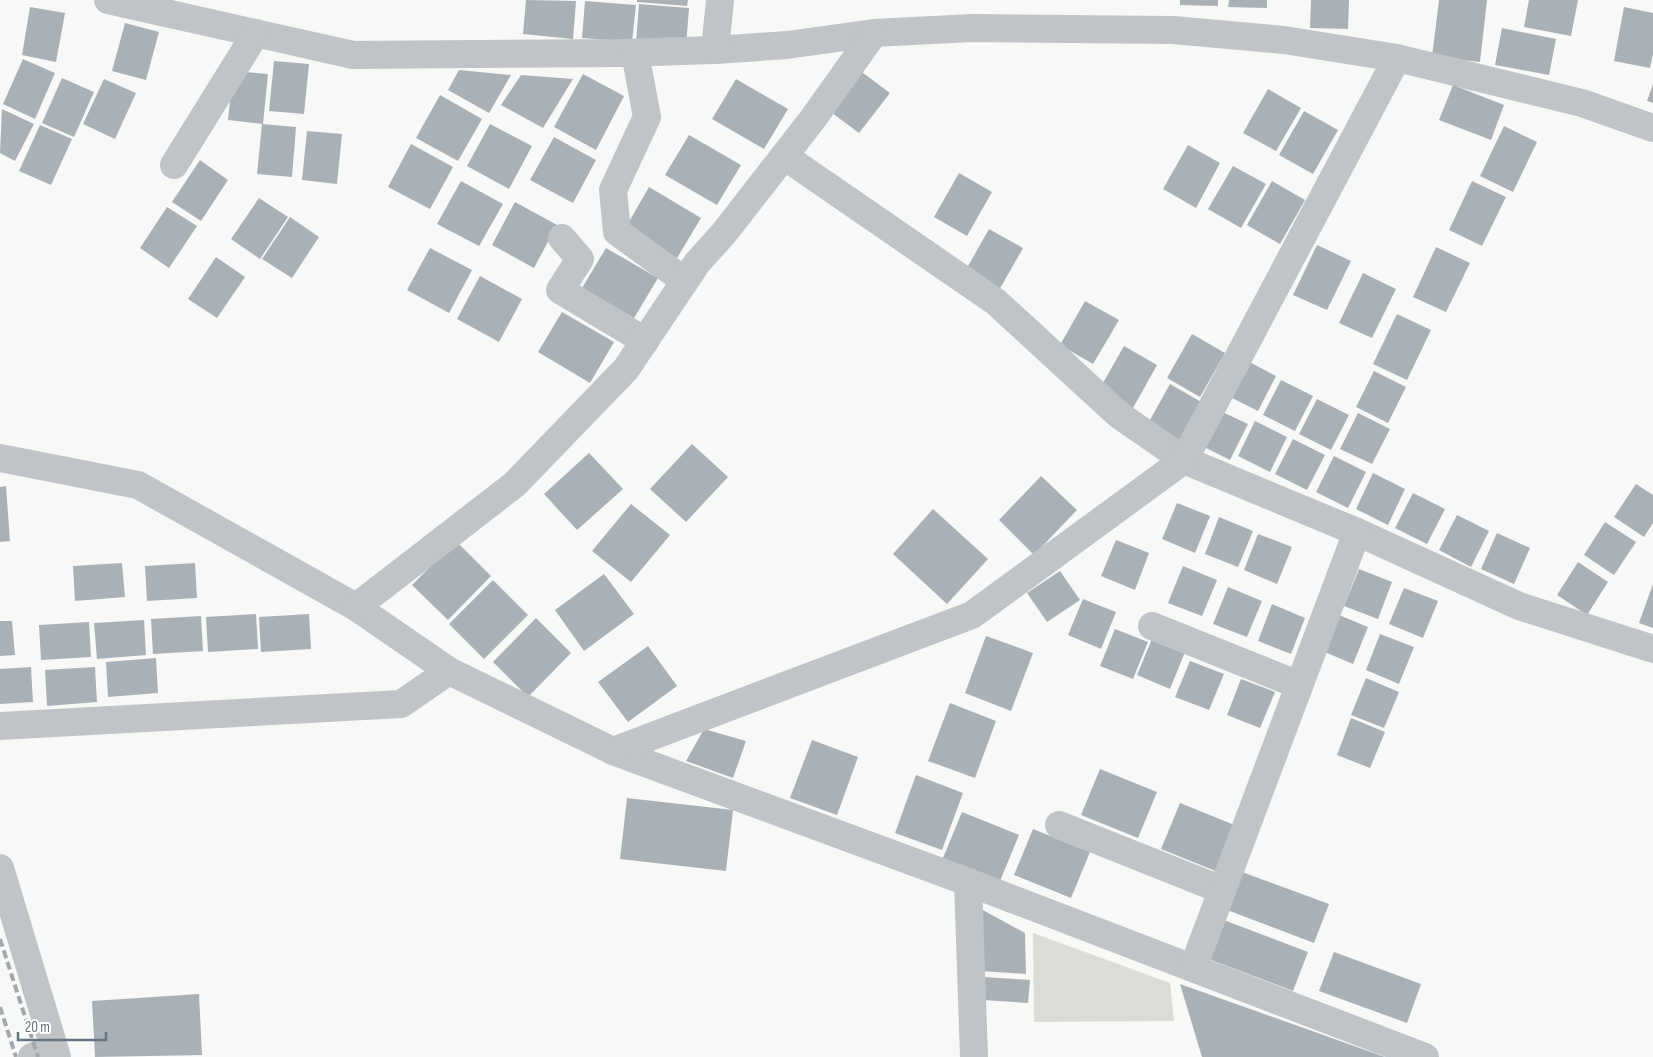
<svg xmlns="http://www.w3.org/2000/svg" width="1653" height="1057" viewBox="0 0 1653 1057" font-family="'Sofia Sans Condensed',sans-serif">
<style>
.green{fill:#d9ddd5}
.building{fill:#aab1b6}
.lines{fill:none;stroke-linecap:round;stroke-linejoin:round}
.street{stroke:#c0c4c7;stroke-width:28}
.rail{stroke:#a2a8ad;stroke-width:4;stroke-dasharray:8 4;stroke-linecap:butt}
</style>
<rect width="100%" height="100%" fill="#f8f8f6"/>
<path class="green" d="M 1033,933 L 1170,983 L 1174,1021 L 1034,1022 Z"/>
<g class="building">
<path d="M 526,0 L 576,1 L 573,39 L 523,34 Z"/>
<path d="M 637,0 L 688,0 L 687,6 L 637,2 Z"/>
<path d="M 1180,0 L 1218,0 L 1218,6 L 1180,5 Z"/>
<path d="M 1229,0 L 1267,0 L 1267,8 L 1228,7 Z"/>
<path d="M 1311,0 L 1349,0 L 1348,29 L 1310,28 Z"/>
<path d="M 1439,0 L 1487,0 L 1480,62 L 1432,57 Z"/>
<path d="M 1529,0 L 1578,0 L 1571,36 L 1524,27 Z"/>
<path d="M 585,1 L 636,5 L 632,42 L 582,38 Z"/>
<path d="M 639,4 L 689,8 L 686,46 L 636,42 Z"/>
<path d="M 30,7 L 65,13 L 56,62 L 22,55 Z"/>
<path d="M 1624,7 L 1653,13 L 1653,54 L 1650,68 L 1614,61 Z"/>
<path d="M 125,23 L 159,32 L 146,80 L 112,71 Z"/>
<path d="M 1502,28 L 1556,39 L 1549,75 L 1495,65 Z"/>
<path d="M 23,59 L 55,73 L 35,119 L 3,104 Z"/>
<path d="M 274,61 L 309,64 L 304,114 L 269,111 Z"/>
<path d="M 459,70 L 511,75 L 489,113 L 448,90 Z"/>
<path d="M 859,70 L 890,93 L 859,133 L 828,110 Z"/>
<path d="M 233,71 L 268,74 L 263,124 L 228,120 Z"/>
<path d="M 583,74 L 624,96 L 596,150 L 554,127 Z"/>
<path d="M 521,75 L 573,79 L 543,128 L 501,105 Z"/>
<path d="M 62,78 L 94,92 L 74,137 L 42,123 Z"/>
<path d="M 104,79 L 136,93 L 115,139 L 83,124 Z"/>
<path d="M 736,79 L 788,109 L 764,149 L 712,119 Z"/>
<path d="M 1653,84 L 1653,103 L 1647,101 Z"/>
<path d="M 1453,85 L 1504,105 L 1491,140 L 1439,120 Z"/>
<path d="M 1268,89 L 1301,108 L 1276,151 L 1243,133 Z"/>
<path d="M 440,95 L 482,119 L 458,161 L 416,138 Z"/>
<path d="M 2,109 L 34,124 L 15,161 L 0,153 Z"/>
<path d="M 1304,111 L 1338,130 L 1313,174 L 1279,155 Z"/>
<path d="M 262,124 L 296,127 L 292,177 L 257,174 Z"/>
<path d="M 490,124 L 532,146 L 509,189 L 467,166 Z"/>
<path d="M 40,125 L 72,139 L 51,185 L 19,171 Z"/>
<path d="M 1504,126 L 1537,142 L 1513,192 L 1480,176 Z"/>
<path d="M 307,131 L 342,134 L 337,184 L 302,180 Z"/>
<path d="M 689,135 L 741,165 L 717,205 L 665,175 Z"/>
<path d="M 554,137 L 596,160 L 573,203 L 530,180 Z"/>
<path d="M 411,144 L 453,167 L 430,209 L 388,187 Z"/>
<path d="M 1188,145 L 1220,163 L 1196,208 L 1163,189 Z"/>
<path d="M 200,160 L 228,180 L 201,221 L 172,202 Z"/>
<path d="M 1233,166 L 1266,184 L 1241,228 L 1208,209 Z"/>
<path d="M 959,173 L 992,192 L 967,236 L 934,217 Z"/>
<path d="M 461,181 L 503,204 L 479,246 L 437,224 Z"/>
<path d="M 1272,181 L 1305,200 L 1280,244 L 1247,225 Z"/>
<path d="M 1472,181 L 1506,197 L 1482,246 L 1449,230 Z"/>
<path d="M 649,187 L 701,218 L 677,258 L 626,227 Z"/>
<path d="M 259,198 L 288,217 L 260,259 L 231,239 Z"/>
<path d="M 515,202 L 557,225 L 534,268 L 492,245 Z"/>
<path d="M 167,207 L 197,226 L 169,268 L 140,248 Z"/>
<path d="M 290,217 L 319,237 L 292,278 L 262,259 Z"/>
<path d="M 989,229 L 1023,248 L 998,292 L 964,273 Z"/>
<path d="M 1317,245 L 1351,261 L 1327,310 L 1293,295 Z"/>
<path d="M 1436,247 L 1470,263 L 1446,312 L 1413,297 Z"/>
<path d="M 430,248 L 472,270 L 449,313 L 407,290 Z"/>
<path d="M 606,248 L 658,278 L 634,318 L 582,288 Z"/>
<path d="M 216,257 L 245,277 L 217,318 L 188,299 Z"/>
<path d="M 1363,273 L 1396,289 L 1372,338 L 1339,323 Z"/>
<path d="M 480,276 L 522,299 L 499,342 L 457,319 Z"/>
<path d="M 1085,301 L 1119,320 L 1093,364 L 1060,345 Z"/>
<path d="M 562,312 L 614,342 L 590,383 L 538,352 Z"/>
<path d="M 1397,314 L 1431,330 L 1407,380 L 1373,364 Z"/>
<path d="M 1192,334 L 1225,353 L 1200,397 L 1167,378 Z"/>
<path d="M 1124,346 L 1157,365 L 1133,408 L 1099,390 Z"/>
<path d="M 1244,359 L 1276,376 L 1258,411 L 1226,395 Z"/>
<path d="M 1374,371 L 1406,387 L 1388,423 L 1356,407 Z"/>
<path d="M 1281,380 L 1313,396 L 1295,431 L 1263,415 Z"/>
<path d="M 1170,384 L 1203,403 L 1178,447 L 1145,429 Z"/>
<path d="M 1317,399 L 1349,415 L 1331,450 L 1299,434 Z"/>
<path d="M 1216,409 L 1248,424 L 1230,460 L 1198,444 Z"/>
<path d="M 1358,413 L 1390,429 L 1372,464 L 1340,449 Z"/>
<path d="M 1255,421 L 1287,437 L 1270,472 L 1238,456 Z"/>
<path d="M 1293,439 L 1325,455 L 1307,490 L 1275,474 Z"/>
<path d="M 692,444 L 728,477 L 686,522 L 650,489 Z"/>
<path d="M 589,453 L 623,489 L 577,530 L 544,494 Z"/>
<path d="M 1334,456 L 1366,472 L 1348,508 L 1316,492 Z"/>
<path d="M 1373,473 L 1405,489 L 1388,525 L 1356,509 Z"/>
<path d="M 1041,476 L 1077,510 L 1034,555 L 999,520 Z"/>
<path d="M 1636,484 L 1653,495 L 1653,523 L 1644,537 L 1614,517 Z"/>
<path d="M 6,486 L 10,541 L 0,542 L 0,487 Z"/>
<path d="M 1413,493 L 1445,509 L 1427,544 L 1395,528 Z"/>
<path d="M 1177,503 L 1210,516 L 1195,553 L 1162,539 Z"/>
<path d="M 631,504 L 670,535 L 631,582 L 592,551 Z"/>
<path d="M 933,509 L 988,559 L 947,604 L 893,554 Z"/>
<path d="M 1457,515 L 1489,531 L 1471,567 L 1439,550 Z"/>
<path d="M 1219,517 L 1253,531 L 1238,567 L 1205,554 Z"/>
<path d="M 1605,522 L 1636,542 L 1614,575 L 1584,555 Z"/>
<path d="M 1497,533 L 1530,548 L 1514,584 L 1481,569 Z"/>
<path d="M 1258,534 L 1292,547 L 1277,584 L 1244,570 Z"/>
<path d="M 1116,540 L 1149,553 L 1135,590 L 1101,576 Z"/>
<path d="M 456,541 L 491,576 L 448,620 L 412,585 Z"/>
<path d="M 1578,562 L 1608,582 L 1587,615 L 1557,595 Z"/>
<path d="M 122,563 L 125,597 L 75,601 L 73,566 Z"/>
<path d="M 195,563 L 197,598 L 147,601 L 145,566 Z"/>
<path d="M 1183,566 L 1217,580 L 1202,616 L 1168,603 Z"/>
<path d="M 1359,569 L 1392,582 L 1378,619 L 1344,606 Z"/>
<path d="M 1060,571 L 1080,600 L 1047,622 L 1027,593 Z"/>
<path d="M 604,574 L 634,614 L 584,651 L 555,610 Z"/>
<path d="M 493,580 L 528,615 L 484,659 L 449,624 Z"/>
<path d="M 1653,584 L 1653,628 L 1639,623 Z"/>
<path d="M 1228,587 L 1262,601 L 1247,637 L 1213,624 Z"/>
<path d="M 1404,588 L 1438,601 L 1423,638 L 1389,624 Z"/>
<path d="M 1083,599 L 1116,612 L 1101,649 L 1068,635 Z"/>
<path d="M 1272,604 L 1305,618 L 1291,654 L 1258,641 Z"/>
<path d="M 1334,613 L 1368,627 L 1353,664 L 1320,650 Z"/>
<path d="M 256,614 L 258,649 L 208,652 L 206,617 Z"/>
<path d="M 309,614 L 311,649 L 261,652 L 259,617 Z"/>
<path d="M 201,616 L 203,651 L 153,654 L 151,619 Z"/>
<path d="M 536,618 L 571,653 L 528,697 L 493,662 Z"/>
<path d="M 144,620 L 146,655 L 97,659 L 94,623 Z"/>
<path d="M 0,621 L 12,621 L 15,655 L 0,656 Z"/>
<path d="M 89,622 L 91,657 L 41,660 L 39,625 Z"/>
<path d="M 1115,629 L 1148,642 L 1133,679 L 1100,666 Z"/>
<path d="M 1380,634 L 1414,647 L 1399,684 L 1366,670 Z"/>
<path d="M 986,636 L 1033,653 L 1011,711 L 965,693 Z"/>
<path d="M 1152,639 L 1185,652 L 1170,689 L 1137,675 Z"/>
<path d="M 648,646 L 677,686 L 628,722 L 598,682 Z"/>
<path d="M 156,658 L 158,693 L 108,697 L 106,662 Z"/>
<path d="M 1190,661 L 1224,674 L 1209,710 L 1175,697 Z"/>
<path d="M 31,667 L 33,702 L 0,704 L 0,669 Z"/>
<path d="M 95,667 L 97,702 L 47,706 L 45,670 Z"/>
<path d="M 1366,678 L 1399,692 L 1384,728 L 1351,715 Z"/>
<path d="M 1241,679 L 1275,692 L 1260,728 L 1227,715 Z"/>
<path d="M 950,703 L 996,721 L 975,778 L 928,761 Z"/>
<path d="M 1351,718 L 1385,732 L 1370,768 L 1337,755 Z"/>
<path d="M 704,729 L 746,741 L 733,778 L 686,761 Z"/>
<path d="M 812,740 L 858,757 L 837,815 L 790,798 Z"/>
<path d="M 1100,769 L 1157,792 L 1138,838 L 1081,815 Z"/>
<path d="M 916,775 L 963,793 L 942,850 L 895,833 Z"/>
<path d="M 627,798 L 733,810 L 726,871 L 620,859 Z"/>
<path d="M 1180,803 L 1237,826 L 1218,872 L 1161,849 Z"/>
<path d="M 962,812 L 1019,835 L 1000,881 L 943,858 Z"/>
<path d="M 1033,829 L 1090,852 L 1071,898 L 1014,875 Z"/>
<path d="M 1242,872 L 1329,904 L 1314,943 L 1227,910 Z"/>
<path d="M 979,908 L 1025,933 L 1026,974 L 980,971 Z"/>
<path d="M 1221,919 L 1308,952 L 1293,991 L 1206,958 Z"/>
<path d="M 1334,952 L 1421,984 L 1407,1023 L 1319,991 Z"/>
<path d="M 984,977 L 1030,980 L 1028,1003 L 982,1000 Z"/>
<path d="M 1180,984 L 1385,1057 L 1202,1057 Z"/>
<path d="M 199,994 L 202,1055 L 95,1057 L 92,1001 Z"/>
</g>
<g class="lines">
<g class="street">
<path d="M 108,0 L 353,55 L 621,53 L 715,50 L 787,45 L 874,33 L 972,28 L 1173,30 L 1284,40 L 1397,58 L 1582,103 L 1653,128"/>
<path d="M 715,50 L 720,0"/>
<path d="M 635,53 L 647,117 L 613,190 L 617,232 L 685,281"/>
<path d="M 784,156 L 996,302 L 1119,415 L 1184,460 L 1357,532 L 1519,606 L 1653,649"/>
<path d="M 174,165 L 256,33"/>
<path d="M 562,238 L 580,259 L 560,290 L 645,341"/>
<path d="M 0,458 L 138,485 L 356,607 L 449,671 L 613,751 L 968,882 L 1425,1057"/>
<path d="M 356,607 L 515,484 L 626,369 L 697,263 L 724,233 L 812,120 L 874,33"/>
<path d="M 1152,626 L 1299,685"/>
<path d="M 0,726 L 401,704 L 449,671"/>
<path d="M 613,751 L 972,615 L 1184,460 L 1397,58"/>
<path d="M 1059,825 L 1222,890"/>
<path d="M 0,868 L 57,1057"/>
<path d="M 968,882 L 974,1057"/>
<path d="M 1193,968 L 1357,532"/>
<path d="M 32,1057 L 54,1049"/>
</g>
<g class="rail">
<path d="M 0,939 L 38,1057"/>
<path d="M 0,1007 L 16,1057"/>
</g>
</g>
<path d="M18 1032v8h88v-8" fill="none" stroke="#66757f" stroke-width="2.5"/>
<text x="25" y="1032" font-size="15" fill="#66757f" stroke="#ffffff" stroke-width="4" paint-order="stroke">20 m</text>
</svg>
